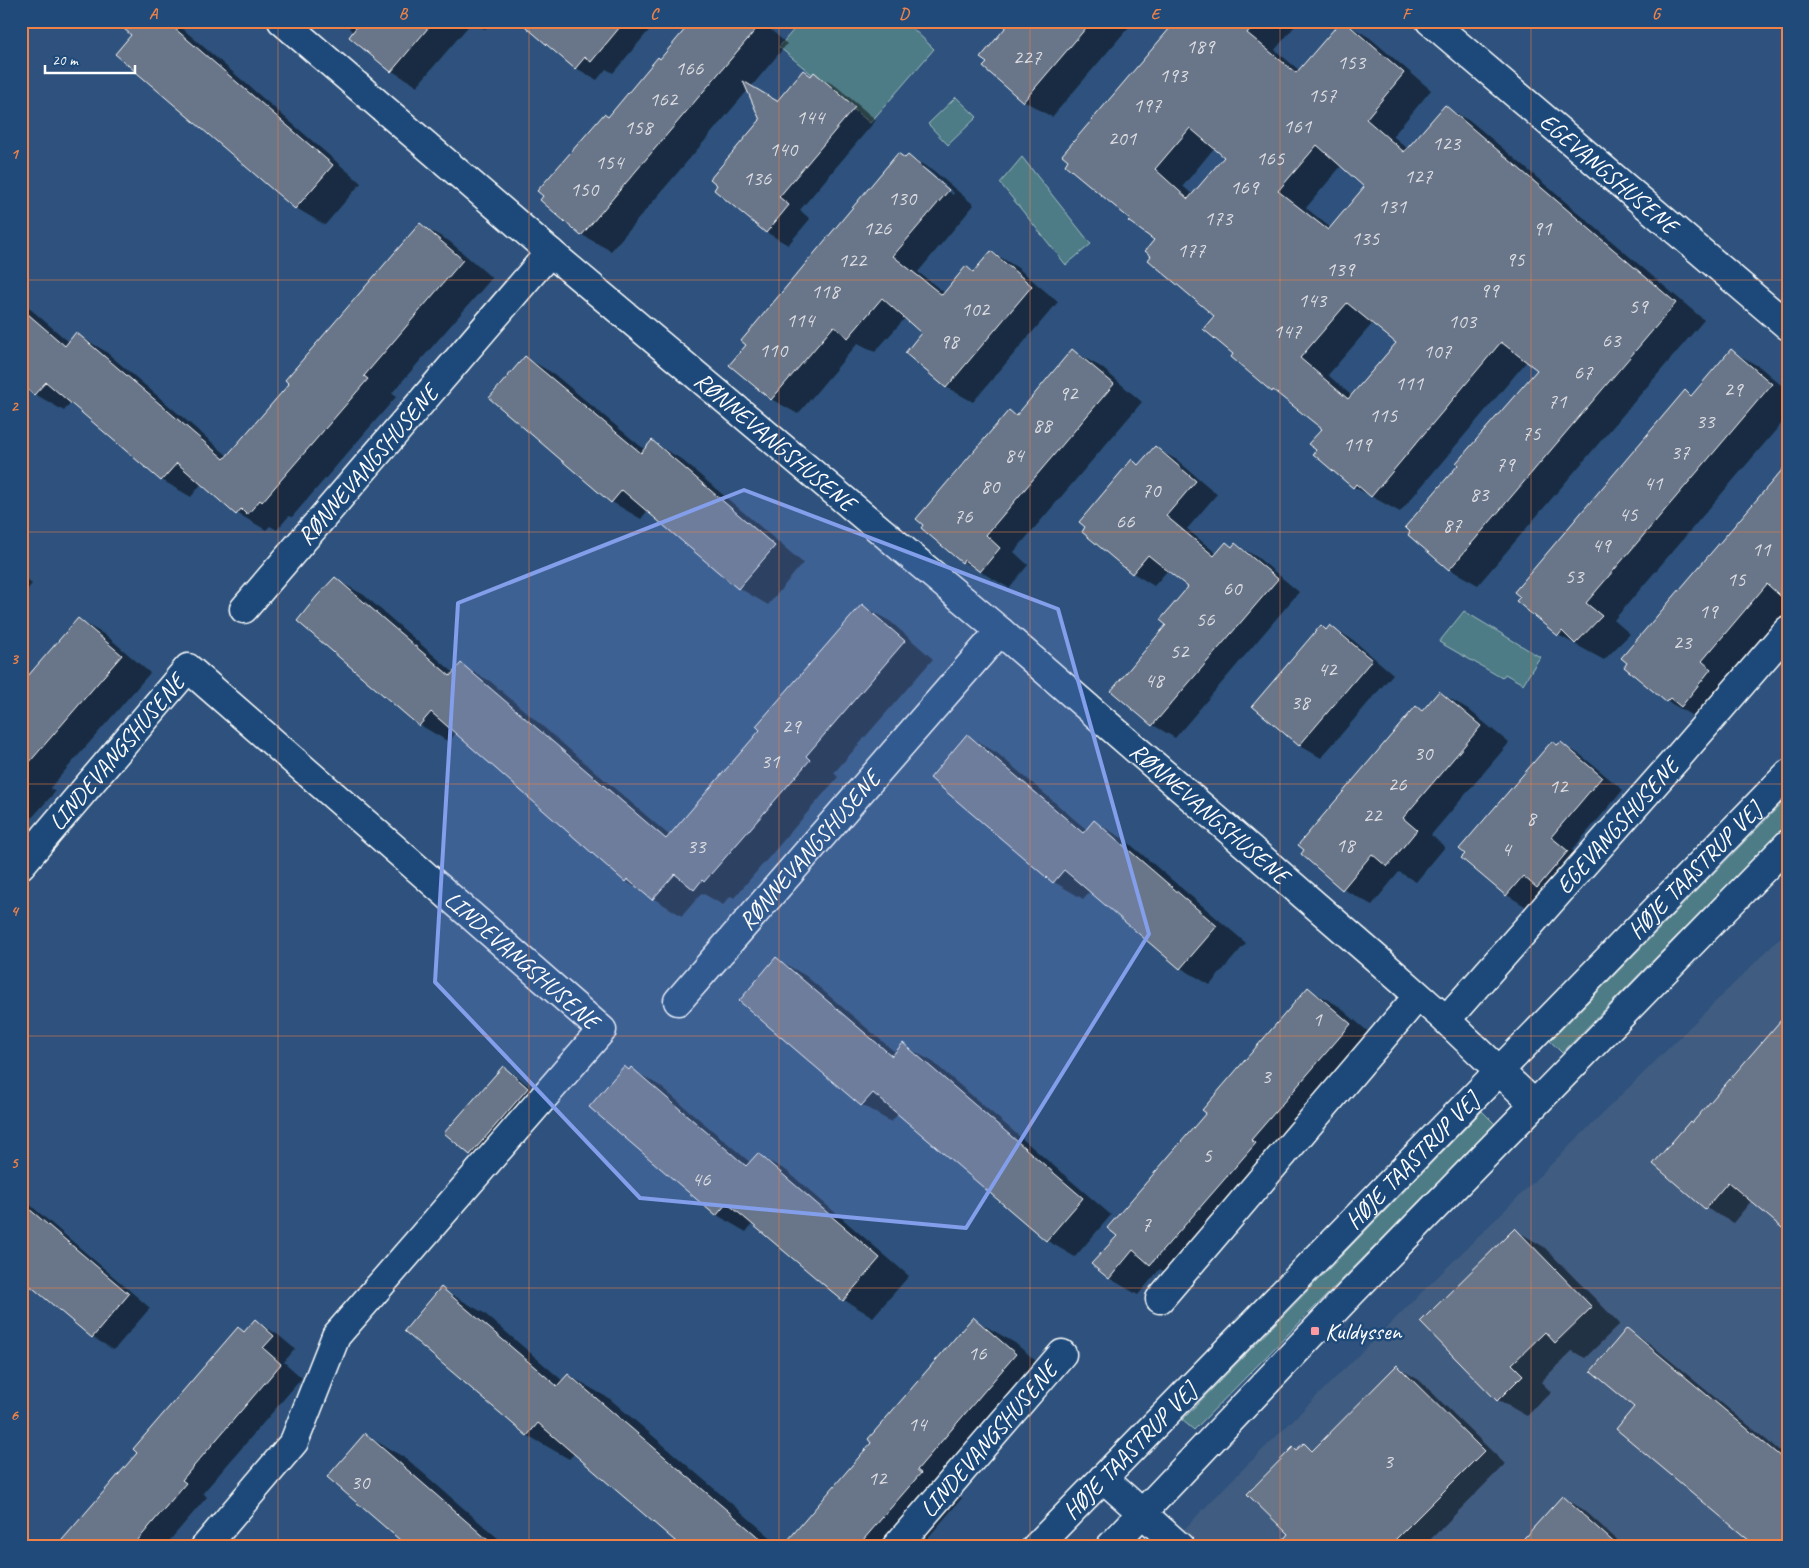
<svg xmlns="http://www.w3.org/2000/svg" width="1809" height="1568" viewBox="0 0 1809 1568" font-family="Caveat,sans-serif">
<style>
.built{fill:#405c80}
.green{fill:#4e7c86;stroke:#a6bec2}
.shadow{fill:#0007;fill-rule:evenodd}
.building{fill:#697488;stroke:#fff;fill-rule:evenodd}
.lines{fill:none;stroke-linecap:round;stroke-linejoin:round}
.street-casing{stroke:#fff;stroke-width:31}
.secondary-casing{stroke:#fff;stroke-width:31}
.street{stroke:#1f4a7a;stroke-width:28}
.secondary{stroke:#1f4a7a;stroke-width:28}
.marked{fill:#839eea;fill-opacity:0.2;stroke:#839eea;stroke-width:4;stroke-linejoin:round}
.grid{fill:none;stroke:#ee8249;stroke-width:1;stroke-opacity:0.55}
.poi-dot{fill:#ff9aa2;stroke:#1f4a7a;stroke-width:2}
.labels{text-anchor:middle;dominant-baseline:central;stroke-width:5;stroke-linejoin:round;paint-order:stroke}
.number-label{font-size:21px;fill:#dadce1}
.street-label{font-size:24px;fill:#fff;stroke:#1f4a7a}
.poi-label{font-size:24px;fill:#fff;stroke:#1f4a7a;text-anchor:start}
.neatline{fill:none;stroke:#ee8249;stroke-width:2}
.grid-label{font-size:16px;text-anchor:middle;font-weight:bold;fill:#ee8249}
</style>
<rect width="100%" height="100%" fill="#2e527d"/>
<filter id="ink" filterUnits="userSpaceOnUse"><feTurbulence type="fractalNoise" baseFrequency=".02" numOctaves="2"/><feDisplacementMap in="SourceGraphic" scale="10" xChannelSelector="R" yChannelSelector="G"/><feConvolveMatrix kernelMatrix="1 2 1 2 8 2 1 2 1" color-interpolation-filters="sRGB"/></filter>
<g filter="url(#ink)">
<path class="built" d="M 1788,930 L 1788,1547 L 1167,1547 L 1227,1485 Z"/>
<g class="green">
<path d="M 801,21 L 905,21 L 934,49 L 870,123 L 779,47 Z"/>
<path d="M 956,97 L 977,117 L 948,145 L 928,124 Z"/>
<path d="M 1022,157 L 1091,244 L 1066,265 L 1000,183 Z"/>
<path d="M 1464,611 L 1540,657 L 1523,684 L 1505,674 L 1502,678 L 1439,642 Z"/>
<path d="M 1788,797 L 1788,823 L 1562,1053 L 1550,1041 Z"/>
<path d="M 1482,1111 L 1495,1124 L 1194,1430 L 1182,1420 Z"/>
</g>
<g class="shadow">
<path d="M 130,21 L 169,21 L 183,29 L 361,183 L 325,225 L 296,208 L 133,35 Z"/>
<path d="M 355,21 L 493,21 L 485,29 L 472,22 L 417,86 L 392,71 L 351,37 L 354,33 L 349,28 Z"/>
<path d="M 530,21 L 657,21 L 613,73 L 606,69 L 597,80 L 576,68 L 526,25 Z"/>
<path d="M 761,21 L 787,44 L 751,87 L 777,102 L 814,74 L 836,86 L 876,120 L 800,210 L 810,219 L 788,245 L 766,232 L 761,120 L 748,90 L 611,251 L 582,235 L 608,118 L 661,60 Z"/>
<path d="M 1012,21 L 1134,21 L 1052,117 L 1024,101 Z"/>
<path d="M 1178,21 L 1299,21 L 1275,50 L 1300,71 L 1342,21 L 1370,38 L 1431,90 L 1393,136 L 1408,149 L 1445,107 L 1473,123 L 1704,320 L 1478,585 L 1449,569 L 1538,370 L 1527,361 L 1400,512 L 1354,487 L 1317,450 L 1324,428 L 1287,399 L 1272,391 L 1235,354 L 1216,316 L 1153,256 L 1156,240 L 1130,221 ZM 1215,147 L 1226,157 L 1193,195 L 1183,186 ZM 1342,165 L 1366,186 L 1331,228 L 1306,208 ZM 1373,323 L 1398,343 L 1352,396 L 1328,375 Z"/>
<path d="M 908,156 L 934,171 L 974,205 L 918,272 L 945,293 L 966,268 L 975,272 L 992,252 L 1018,268 L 1058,302 L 973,402 L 946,387 L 923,333 L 906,317 L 875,352 L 858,343 L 798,414 L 771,399 ZM 922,167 L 928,170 L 954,193 L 953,195 Z"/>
<path d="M 420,225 L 449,241 L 492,278 L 392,393 L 396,397 L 292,517 L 289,516 L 277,530 L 270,526 L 266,530 L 237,513 L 202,483 L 191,497 L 162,480 L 71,402 L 64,411 L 35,394 L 21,382 L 21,301 L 69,342 L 76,334 L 105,351 L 228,456 L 290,384 Z"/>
<path d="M 1072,351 L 1101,367 L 1142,402 L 1014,552 L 1028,565 L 1009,588 L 963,562 L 1010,412 L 1017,416 Z"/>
<path d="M 1731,351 L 1760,367 L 1788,391 L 1788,416 L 1614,620 L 1630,634 L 1604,660 L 1558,635 L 1686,392 L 1693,396 Z"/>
<path d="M 525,357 L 554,374 L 645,450 L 652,442 L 681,459 L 803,563 L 768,605 L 739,588 L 648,510 L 641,519 L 612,502 Z"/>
<path d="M 1155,448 L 1177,460 L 1217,494 L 1187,529 L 1217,554 L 1226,543 L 1233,547 L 1236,545 L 1257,557 L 1299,592 L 1175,738 L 1153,725 L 1113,691 L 1168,625 L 1190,586 L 1168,570 L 1154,586 L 1133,573 L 1084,532 L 1132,461 L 1140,465 Z"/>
<path d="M 1788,465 L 1788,610 L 1696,718 L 1667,701 L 1626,667 Z"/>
<path d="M 21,575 L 32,584 L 21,597 Z"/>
<path d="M 335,579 L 364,595 L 454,673 L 461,665 L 490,681 L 670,836 L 762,730 L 862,605 L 891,622 L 933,659 L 834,773 L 838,777 L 734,898 L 731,896 L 723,905 L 702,893 L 682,916 L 625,881 L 456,733 L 449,742 L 420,725 L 299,621 Z"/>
<path d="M 79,620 L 107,636 L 150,673 L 50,788 L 55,792 L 21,830 L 21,686 Z"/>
<path d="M 1321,627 L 1328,631 L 1331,627 L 1353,640 L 1393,674 L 1321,758 L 1299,745 Z"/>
<path d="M 1439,692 L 1468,709 L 1509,743 L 1431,835 L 1445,847 L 1416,882 L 1399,872 L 1372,905 L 1343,889 L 1416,707 L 1423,711 Z"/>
<path d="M 968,736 L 997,753 L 1087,830 L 1095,822 L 1124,839 L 1246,943 L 1210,985 L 1181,968 L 1090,891 L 1083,899 L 1054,882 L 932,778 Z"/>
<path d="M 1561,743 L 1582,756 L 1623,790 L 1572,850 L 1589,864 L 1528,908 L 1507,895 L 1558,746 Z"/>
<path d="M 777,959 L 806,976 L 896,1053 L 903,1045 L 933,1062 L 1111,1215 L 1075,1257 L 1046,1240 L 899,1113 L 891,1122 L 862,1105 L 741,1001 Z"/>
<path d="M 1308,989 L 1337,1005 L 1379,1041 L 1180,1281 L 1160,1269 L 1138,1295 L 1109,1278 L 1118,1236 L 1208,1113 Z"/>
<path d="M 503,1068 L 517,1076 L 542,1097 L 485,1162 L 470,1154 Z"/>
<path d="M 631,1069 L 660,1086 L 751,1163 L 758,1155 L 787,1171 L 909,1276 L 873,1317 L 844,1300 L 753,1223 L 746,1232 L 717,1215 L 630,1071 Z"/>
<path d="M 1690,1123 L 1752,1200 L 1733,1223 L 1706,1208 Z"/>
<path d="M 21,1199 L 29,1204 L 150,1308 L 114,1350 L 92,1337 L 21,1276 Z"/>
<path d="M 1515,1230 L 1544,1247 L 1620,1324 L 1585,1358 L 1572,1351 L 1541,1382 L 1551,1392 L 1527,1416 L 1498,1400 Z"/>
<path d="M 442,1289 L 484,1313 L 563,1381 L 568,1375 L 610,1399 L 782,1547 L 684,1547 L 575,1453 L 569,1459 L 527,1435 Z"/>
<path d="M 973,1319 L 1015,1343 L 1057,1379 L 958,1495 L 962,1498 L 920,1547 L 784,1547 L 873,1443 Z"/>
<path d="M 255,1321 L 277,1334 L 295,1349 L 284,1362 L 302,1378 L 203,1493 L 207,1497 L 164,1547 L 58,1547 Z"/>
<path d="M 1627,1330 L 1649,1343 L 1788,1458 L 1788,1547 L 1636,1407 Z"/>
<path d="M 1397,1367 L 1419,1380 L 1505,1464 L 1423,1547 L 1293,1547 L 1290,1534 L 1297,1451 L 1304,1445 L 1314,1451 Z"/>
<path d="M 365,1435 L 407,1459 L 508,1547 L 410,1547 Z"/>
<path d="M 1562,1497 L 1584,1510 L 1625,1547 L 1518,1547 Z"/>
</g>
<g class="building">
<path d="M 115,21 L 166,21 L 333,165 L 295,209 L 115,54 L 131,35 Z"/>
<path d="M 361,21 L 434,21 L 391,72 L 349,37 Z"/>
<path d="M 519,21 L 625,21 L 591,62 L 585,57 L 575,69 Z"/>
<path d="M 692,21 L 763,21 L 581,236 L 540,200 L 543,196 L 537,191 L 604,114 L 608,117 L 658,57 L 660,59 Z"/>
<path d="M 1011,21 L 1092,21 L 1023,102 L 983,67 L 987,63 L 980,58 Z"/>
<path d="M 1176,21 L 1257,21 L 1247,33 L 1296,73 L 1341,21 L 1344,21 L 1404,73 L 1366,119 L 1404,152 L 1445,105 L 1676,303 L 1449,570 L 1408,535 L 1410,532 L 1405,527 L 1458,465 L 1456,463 L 1537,370 L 1501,342 L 1371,497 L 1356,484 L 1353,488 L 1313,454 L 1316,450 L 1308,444 L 1322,429 L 1273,390 L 1272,392 L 1231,357 L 1233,354 L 1203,329 L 1214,316 L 1148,260 L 1151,256 L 1145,251 L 1154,240 L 1128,221 L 1130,219 L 1065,165 L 1068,160 L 1062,155 ZM 1190,128 L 1224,157 L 1188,199 L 1155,169 ZM 1317,145 L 1364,187 L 1328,230 L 1278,191 ZM 1347,303 L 1396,343 L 1348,399 L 1300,358 Z"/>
<path d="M 803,70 L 811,76 L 814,72 L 855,107 L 779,197 L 789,205 L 766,233 L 714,190 L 717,185 L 710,179 L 760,120 L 743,81 L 777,101 Z"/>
<path d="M 898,153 L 905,158 L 908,155 L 949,190 L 893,256 L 942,295 L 966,266 L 973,272 L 991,251 L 1032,286 L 946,388 L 905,353 L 921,333 L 882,298 L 848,338 L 834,326 L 771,400 L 729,365 L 746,345 L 741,341 Z"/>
<path d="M 420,223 L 463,260 L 364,376 L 368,379 L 262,502 L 260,500 L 247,515 L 241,509 L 236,515 L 177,463 L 161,481 L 46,382 L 34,395 L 21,384 L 21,308 L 65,346 L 76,332 L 224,459 L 289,384 L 285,380 Z"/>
<path d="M 1072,349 L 1114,384 L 986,535 L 1000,548 L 980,572 L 964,560 L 962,563 L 921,528 L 923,525 L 916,519 L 1009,410 L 1016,416 Z"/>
<path d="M 1731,349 L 1772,384 L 1586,603 L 1602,616 L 1575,644 L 1562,631 L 1558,636 L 1516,601 L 1520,597 L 1514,592 L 1685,390 L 1691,396 Z"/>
<path d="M 525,356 L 641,453 L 652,440 L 775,546 L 738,589 L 622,490 L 611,503 L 489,398 Z"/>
<path d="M 1155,446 L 1196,481 L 1166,516 L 1214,556 L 1226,542 L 1232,547 L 1235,543 L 1278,579 L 1152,726 L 1111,691 L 1166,625 L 1160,620 L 1188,587 L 1148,555 L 1132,574 L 1082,532 L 1085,527 L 1079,522 L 1132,459 L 1138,465 Z"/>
<path d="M 1788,463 L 1788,603 L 1767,584 L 1702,661 L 1711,669 L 1681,707 L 1670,698 L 1666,702 L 1624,667 L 1627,663 L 1621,658 Z"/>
<path d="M 335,577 L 450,676 L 461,663 L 666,839 L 760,730 L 756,726 L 862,604 L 905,641 L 806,756 L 810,760 L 704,882 L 702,880 L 694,890 L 675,874 L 652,900 L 627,879 L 625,882 L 431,712 L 419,726 L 297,621 L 317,596 Z"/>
<path d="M 78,618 L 122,655 L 21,772 L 21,684 Z"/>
<path d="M 1321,625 L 1326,630 L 1330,625 L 1372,660 L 1299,746 L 1252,706 Z"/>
<path d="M 1439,691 L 1481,726 L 1403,818 L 1417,830 L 1399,852 L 1387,867 L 1372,854 L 1342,890 L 1301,854 L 1304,850 L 1298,845 L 1416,706 L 1422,711 Z"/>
<path d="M 967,734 L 1083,833 L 1094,820 L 1217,926 L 1180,969 L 1064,870 L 1053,883 L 930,778 Z"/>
<path d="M 1552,741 L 1557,745 L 1561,742 L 1602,777 L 1551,837 L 1568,851 L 1537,888 L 1523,876 L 1506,896 L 1461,858 L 1465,854 L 1459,849 Z"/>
<path d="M 776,957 L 892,1056 L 903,1043 L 1083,1198 L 1046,1241 L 873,1093 L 861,1106 L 739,1001 Z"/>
<path d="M 1308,987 L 1351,1024 L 1251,1140 L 1256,1143 L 1150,1265 L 1133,1250 L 1109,1279 L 1091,1264 L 1117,1236 L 1107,1228 L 1206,1113 L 1202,1110 Z"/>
<path d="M 1788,1012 L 1788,1233 L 1728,1182 L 1705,1209 L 1653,1164 L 1690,1121 L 1692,1123 Z"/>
<path d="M 503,1066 L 528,1088 L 470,1155 L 444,1133 Z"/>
<path d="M 624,1066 L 629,1070 L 631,1067 L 746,1166 L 758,1153 L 880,1258 L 843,1301 L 727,1203 L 716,1216 L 589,1107 Z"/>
<path d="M 21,1202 L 129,1294 L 92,1338 L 21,1278 Z"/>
<path d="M 1515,1228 L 1592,1307 L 1555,1343 L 1545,1332 L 1512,1364 L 1523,1375 L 1497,1401 L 1420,1322 Z"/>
<path d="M 441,1287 L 557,1386 L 568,1374 L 770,1547 L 682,1547 L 538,1423 L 527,1436 L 404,1331 Z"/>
<path d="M 973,1317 L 1016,1354 L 917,1470 L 921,1473 L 857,1547 L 782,1547 L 871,1443 L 868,1439 Z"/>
<path d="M 255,1319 L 274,1336 L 263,1348 L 281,1364 L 182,1480 L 186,1483 L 132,1547 L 56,1547 L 137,1453 L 133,1449 L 238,1327 L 244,1332 Z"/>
<path d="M 1627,1328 L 1788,1463 L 1788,1547 L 1757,1547 L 1616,1429 L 1634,1407 L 1591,1371 Z"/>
<path d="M 1397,1365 L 1484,1451 L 1388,1547 L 1277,1547 L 1288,1534 L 1247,1494 L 1293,1447 L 1296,1450 L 1304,1443 L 1312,1451 Z"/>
<path d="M 365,1433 L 496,1547 L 408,1547 L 327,1477 Z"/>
<path d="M 1562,1496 L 1619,1547 L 1516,1547 Z"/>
</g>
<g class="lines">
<g class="street-casing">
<g id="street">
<path id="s1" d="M 282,21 L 550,252 L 1000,631 L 1376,958 L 1446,1020 L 1534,1104"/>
<path id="s2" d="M 1430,21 L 1788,326"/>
<path id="s3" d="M 244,609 L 550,252"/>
<path id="s4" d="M 21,865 L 188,668 L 602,1030 L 336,1336 L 294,1442 L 205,1547"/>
<path id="s5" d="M 678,1001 L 1000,631"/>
<path id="s6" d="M 1446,1020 L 1679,756 L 1788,630"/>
<path d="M 1160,1299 L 1418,996"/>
<path d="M 1103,1478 L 1180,1547"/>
<path id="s7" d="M 896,1547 L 1062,1354"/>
</g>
</g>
<g class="secondary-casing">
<g id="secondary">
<path id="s8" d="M 1036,1547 L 1788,774"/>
<path d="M 1110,1547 L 1351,1293 L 1788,844"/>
</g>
</g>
<use href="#street" class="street"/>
<use href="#secondary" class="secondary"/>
</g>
</g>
<path class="marked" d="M 744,490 L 1058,609 L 1149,934 L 966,1228 L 640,1198 L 435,982 L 458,603 Z"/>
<path class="grid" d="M 278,21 L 278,1547M 529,21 L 529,1547M 779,21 L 779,1547M 1030,21 L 1030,1547M 1280,21 L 1280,1547M 1531,21 L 1531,1547M 21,280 L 1788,280M 21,532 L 1788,532M 21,784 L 1788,784M 21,1036 L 1788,1036M 21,1288 L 1788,1288"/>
<rect class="poi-dot" x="1310" y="1326" width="10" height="10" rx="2.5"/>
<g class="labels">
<g class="number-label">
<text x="1200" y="46">189</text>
<text x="1027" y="57">227</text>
<text x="1351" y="62">153</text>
<text x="689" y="68">166</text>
<text x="1173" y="75">193</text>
<text x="1322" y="95">157</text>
<text x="663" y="99">162</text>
<text x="1147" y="105">197</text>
<text x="810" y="117">144</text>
<text x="1297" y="126">161</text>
<text x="638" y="127">158</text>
<text x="1122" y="138">201</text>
<text x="1446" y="143">123</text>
<text x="783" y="149">140</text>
<text x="1270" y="158">165</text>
<text x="609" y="162">154</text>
<text x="1418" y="176">127</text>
<text x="757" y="178">136</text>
<text x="1244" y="187">169</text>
<text x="584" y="189">150</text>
<text x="902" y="198">130</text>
<text x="1392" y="206">131</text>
<text x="1218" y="218">173</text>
<text x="877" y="228">126</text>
<text x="1542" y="228">91</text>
<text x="1365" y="238">135</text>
<text x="1191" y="250">177</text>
<text x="1515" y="259">95</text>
<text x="852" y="260">122</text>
<text x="1340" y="269">139</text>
<text x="1489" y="290">99</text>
<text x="825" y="291">118</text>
<text x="1312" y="300">143</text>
<text x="1638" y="306">59</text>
<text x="975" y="309">102</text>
<text x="800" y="320">114</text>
<text x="1462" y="321">103</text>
<text x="1287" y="331">147</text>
<text x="1611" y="340">63</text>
<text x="949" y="341">98</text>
<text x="773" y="350">110</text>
<text x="1437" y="351">107</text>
<text x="1583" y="372">67</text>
<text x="1409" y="383">111</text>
<text x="1733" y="389">29</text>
<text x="1068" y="393">92</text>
<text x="1557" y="401">71</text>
<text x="1383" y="415">115</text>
<text x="1705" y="421">33</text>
<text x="1042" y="425">88</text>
<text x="1531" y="433">75</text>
<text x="1357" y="444">119</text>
<text x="1680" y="452">37</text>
<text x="1014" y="455">84</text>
<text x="1505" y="464">79</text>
<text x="1653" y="483">41</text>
<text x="990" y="486">80</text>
<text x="1151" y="490">70</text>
<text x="1479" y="494">83</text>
<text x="1628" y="514">45</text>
<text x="963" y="516">76</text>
<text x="1125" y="521">66</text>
<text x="1452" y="525">87</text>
<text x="1601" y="545">49</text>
<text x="1761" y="549">11</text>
<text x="1574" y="576">53</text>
<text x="1736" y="579">15</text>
<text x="1232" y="588">60</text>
<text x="1708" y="611">19</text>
<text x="1205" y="619">56</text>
<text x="1682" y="642">23</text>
<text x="1179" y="651">52</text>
<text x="1327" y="669">42</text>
<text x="1154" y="680">48</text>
<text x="1300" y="702">38</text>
<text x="791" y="726">29</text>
<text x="1423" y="753">30</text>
<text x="770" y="761">31</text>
<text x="1397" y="784">26</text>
<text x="1558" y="786">12</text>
<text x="1372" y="815">22</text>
<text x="1531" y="818">8</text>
<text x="1345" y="845">18</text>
<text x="696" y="846">33</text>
<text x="1506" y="849">4</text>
<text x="1317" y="1019">1</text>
<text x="1266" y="1076">3</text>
<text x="1207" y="1155">5</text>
<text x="701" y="1179">46</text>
<text x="1146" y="1224">7</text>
<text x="977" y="1353">16</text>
<text x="917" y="1424">14</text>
<text x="1388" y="1461">3</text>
<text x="877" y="1478">12</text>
<text x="360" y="1482">30</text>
</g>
<g class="street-label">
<text stroke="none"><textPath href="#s2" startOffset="235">EGEVANGSHUSENE</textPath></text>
<text stroke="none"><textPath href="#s1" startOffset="648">RØNNEVANGSHUSENE</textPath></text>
<text stroke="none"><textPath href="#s3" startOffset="190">RØNNEVANGSHUSENE</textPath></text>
<text stroke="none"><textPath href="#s4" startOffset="148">LINDEVANGSHUSENE</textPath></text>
<text stroke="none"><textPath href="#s1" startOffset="1220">RØNNEVANGSHUSENE</textPath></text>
<text stroke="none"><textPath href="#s6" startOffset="259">EGEVANGSHUSENE</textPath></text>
<text stroke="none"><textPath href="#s5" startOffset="200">RØNNEVANGSHUSENE</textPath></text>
<text stroke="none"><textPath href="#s8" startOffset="944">HØJE TAASTRUP VEJ</textPath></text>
<text stroke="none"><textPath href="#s4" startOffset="702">LINDEVANGSHUSENE</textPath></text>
<text stroke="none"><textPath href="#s8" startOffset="539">HØJE TAASTRUP VEJ</textPath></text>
<text stroke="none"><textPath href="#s7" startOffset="142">LINDEVANGSHUSENE</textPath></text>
<text stroke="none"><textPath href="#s8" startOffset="134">HØJE TAASTRUP VEJ</textPath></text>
</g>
<g class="poi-label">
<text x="1325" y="1331">Kuldyssen</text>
</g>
</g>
<rect width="1809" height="1568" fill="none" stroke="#1f4a7a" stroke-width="55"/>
<path d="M45 65v8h90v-8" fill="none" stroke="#ffffff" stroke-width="2.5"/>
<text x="52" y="65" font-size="15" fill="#ffffff" stroke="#1f4a7a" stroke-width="4" paint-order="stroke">20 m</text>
<rect x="28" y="28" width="1754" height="1512" class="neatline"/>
<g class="grid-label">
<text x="153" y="19">A</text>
<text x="403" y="19">B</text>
<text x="654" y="19">C</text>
<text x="904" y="19">D</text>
<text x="1155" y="19">E</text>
<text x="1406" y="19">F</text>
<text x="1656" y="19">G</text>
<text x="14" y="159">1</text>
<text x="14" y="411">2</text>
<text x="14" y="664">3</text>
<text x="14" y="916">4</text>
<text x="14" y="1168">5</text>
<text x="14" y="1420">6</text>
</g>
</svg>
